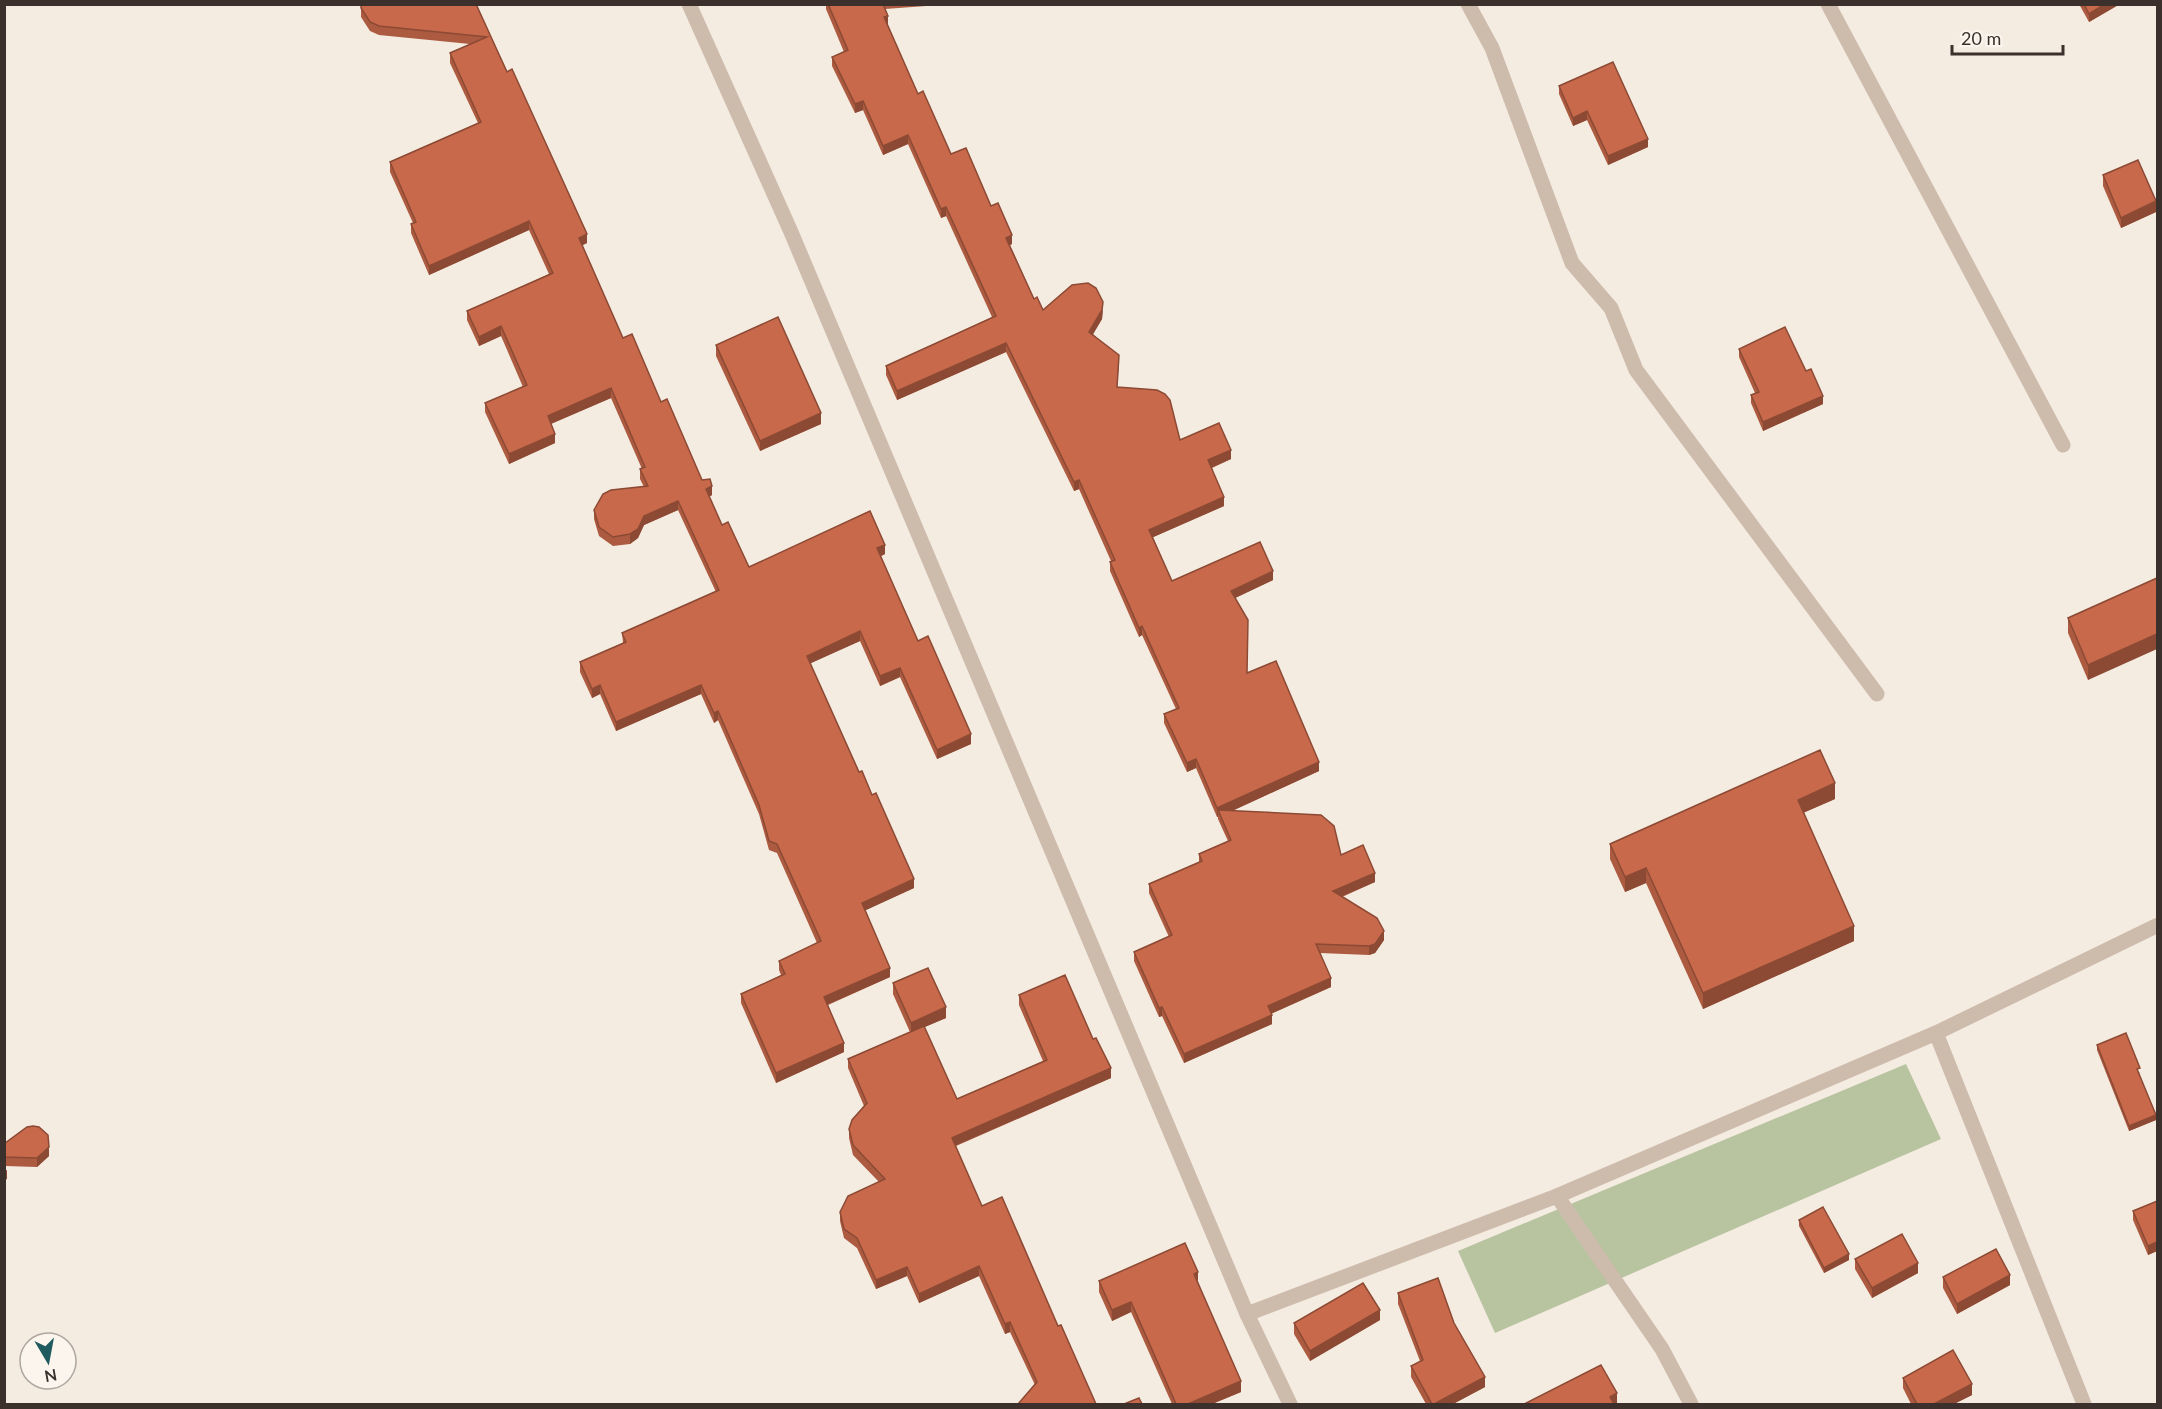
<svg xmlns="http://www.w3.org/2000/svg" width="2162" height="1409" viewBox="0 0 2162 1409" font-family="Lato,sans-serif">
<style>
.green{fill:#b8c4a0}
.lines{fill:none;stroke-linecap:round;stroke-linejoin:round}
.street{stroke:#cdbbac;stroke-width:15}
.wall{fill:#ac5a40}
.shaded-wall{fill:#8c4a34}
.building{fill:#c8694b;stroke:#8c4a34;stroke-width:1.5}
</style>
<rect width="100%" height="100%" fill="#f4ebe1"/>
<path class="green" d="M 1906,1064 L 1941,1139 L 1495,1333 L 1458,1251 Z"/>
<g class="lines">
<g class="street">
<path d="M 689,4 L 791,232 L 1247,1314 L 1290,1404"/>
<path d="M 1468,4 L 1492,48 L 1572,263 L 1611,308 L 1636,370 L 1877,694"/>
<path d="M 1828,4 L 2063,445"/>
<path d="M 1936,1033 L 2084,1404"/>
<path d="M 1557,1196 L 1662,1349 L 1691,1404"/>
<path d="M 1247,1314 L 1557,1196 L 1936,1033 L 2158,925"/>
</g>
</g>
<g class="wall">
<path d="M 476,4 L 587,243 L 582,245 L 623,338 L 661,402 L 702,480 L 712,495 L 709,497 L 722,525 L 749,567 L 885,554 L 881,556 L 918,641 L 971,744 L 937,759 L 900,677 L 880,686 L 860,641 L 810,663 L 859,772 L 914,888 L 865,910 L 890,977 L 828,1005 L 844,1052 L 776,1083 L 741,1003 L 741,994 L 781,975 L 779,970 L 779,961 L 817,943 L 777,853 L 769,850 L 759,814 L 718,720 L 714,723 L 701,694 L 616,731 L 600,694 L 592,698 L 580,672 L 580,662 L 623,643 L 622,633 L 716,592 L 678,510 L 644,525 L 638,538 L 630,544 L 613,546 L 599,536 L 594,519 L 594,510 L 644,487 L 640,479 L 640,469 L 642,469 L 611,398 L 551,424 L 555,443 L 509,464 L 485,412 L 485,403 L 523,387 L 501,336 L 479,346 L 467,320 L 467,311 L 549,274 L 529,230 L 429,275 L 411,233 L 411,224 L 413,223 L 390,172 L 390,162 L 478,123 L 450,63 L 450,53 L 470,44 L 379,35 L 370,31 L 361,17 L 361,8 Z"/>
<path d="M 826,4 L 927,4 L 926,6 L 885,9 L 888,25 L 918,94 L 951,154 L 991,206 L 1012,244 L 1010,245 L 1034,299 L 1043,310 L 1103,311 L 1102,319 L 1093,334 L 1119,364 L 1117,387 L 1180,440 L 1231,459 L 1212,468 L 1224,506 L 1153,537 L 1172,581 L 1273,580 L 1235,598 L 1247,673 L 1319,771 L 1232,811 L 1341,855 L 1375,882 L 1342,897 L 1384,940 L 1375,953 L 1369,955 L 1320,953 L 1331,987 L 1271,1014 L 1272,1024 L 1184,1063 L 1162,1016 L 1159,1017 L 1134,961 L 1134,952 L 1169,937 L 1149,893 L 1149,884 L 1199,862 L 1199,854 L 1228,841 L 1218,819 L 1218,817 L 1217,817 L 1196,768 L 1187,772 L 1164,723 L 1164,714 L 1176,709 L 1142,635 L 1139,637 L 1110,571 L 1110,562 L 1111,561 L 1079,489 L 1074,491 L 1006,352 L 897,400 L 886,375 L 886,366 L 992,317 L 946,216 L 941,218 L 908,144 L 883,155 L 863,110 L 855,113 L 832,66 L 832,57 L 844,52 L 826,9 Z"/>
<path d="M 2079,4 L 2120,4 L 2089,22 Z"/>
<path d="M 1559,86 L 1648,147 L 1608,165 L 1587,120 L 1573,126 L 1559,94 Z"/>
<path d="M 2103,175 L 2156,212 L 2121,228 L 2103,186 Z"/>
<path d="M 716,345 L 821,424 L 760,451 L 716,356 Z"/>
<path d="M 1739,349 L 1806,371 L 1823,404 L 1763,431 L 1751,403 L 1751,395 L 1755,393 L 1739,357 Z"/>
<path d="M 2157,578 L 2088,680 L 2068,633 L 2068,618 Z"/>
<path d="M 1835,799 L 1803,813 L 1854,941 L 1703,1009 L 1646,883 L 1625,892 L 1610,859 L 1610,844 Z"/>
<path d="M 893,983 L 946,1018 L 924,1027 L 957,1099 L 1043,1061 L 1019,1005 L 1019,995 L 1111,1078 L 956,1146 L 982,1206 L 1058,1326 L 1096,1404 L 1035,1385 L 1010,1332 L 1005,1334 L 979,1276 L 919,1303 L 907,1276 L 876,1289 L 857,1248 L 844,1238 L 840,1221 L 840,1212 L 879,1182 L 853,1155 L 849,1138 L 849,1129 L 864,1106 L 848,1068 L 848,1059 L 910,1032 L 893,994 Z"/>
<path d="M 2097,1045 L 2140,1073 L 2139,1074 L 2156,1120 L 2129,1131 L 2097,1050 Z"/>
<path d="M 4,1144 L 49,1156 L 37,1167 L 5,1166 L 7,1179 L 4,1180 Z"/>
<path d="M 2157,1201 L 2157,1251 L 2148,1255 L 2133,1220 L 2133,1211 Z"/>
<path d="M 1799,1220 L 1849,1260 L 1824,1273 L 1799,1226 Z"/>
<path d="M 1855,1259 L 1918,1273 L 1872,1298 L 1855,1269 Z"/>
<path d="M 1943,1277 L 2010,1285 L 1957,1314 L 1943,1288 Z"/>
<path d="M 1099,1281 L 1198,1282 L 1241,1392 L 1212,1404 L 1172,1404 L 1131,1312 L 1112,1321 L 1099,1292 Z"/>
<path d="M 1398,1293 L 1454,1323 L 1485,1387 L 1453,1404 L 1426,1404 L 1411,1377 L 1411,1366 L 1420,1361 L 1398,1304 Z"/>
<path d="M 1380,1320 L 1310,1361 L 1294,1334 L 1294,1323 Z"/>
<path d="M 1903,1378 L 1972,1395 L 1954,1404 L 1911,1404 L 1903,1388 Z"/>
</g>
<g class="shaded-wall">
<path d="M 2105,4 L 2120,4 L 2089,22 L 2089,14 Z"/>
<path d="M 888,16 L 888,25 L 884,17 Z"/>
<path d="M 863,101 L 863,110 L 855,113 L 855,104 Z"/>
<path d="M 1587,111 L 1587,120 L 1573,126 L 1573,118 Z"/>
<path d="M 908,135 L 908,144 L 883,155 L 883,146 Z"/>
<path d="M 1648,139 L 1648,147 L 1608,165 L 1608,156 Z"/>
<path d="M 2156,201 L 2156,212 L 2121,228 L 2121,218 Z"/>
<path d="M 946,207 L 946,216 L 941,218 L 941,209 Z"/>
<path d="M 529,221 L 529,230 L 429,275 L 429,266 Z"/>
<path d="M 587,234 L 587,243 L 579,247 L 579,238 Z"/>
<path d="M 1012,235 L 1012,244 L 1006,247 L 1006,238 Z"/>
<path d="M 1103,302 L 1102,319 L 1089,341 L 1089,332 Z"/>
<path d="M 501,326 L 501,336 L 479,346 L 479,337 Z"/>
<path d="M 1006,343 L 1006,352 L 897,400 L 897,391 Z"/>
<path d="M 611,388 L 611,398 L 548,425 L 548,416 Z"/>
<path d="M 1823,396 L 1823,404 L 1763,431 L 1763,422 Z"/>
<path d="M 821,413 L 821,424 L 760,451 L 760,441 Z"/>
<path d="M 555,434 L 555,443 L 509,464 L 509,454 Z"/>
<path d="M 1231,450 L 1231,459 L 1208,469 L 1208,460 Z"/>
<path d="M 1079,480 L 1079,489 L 1074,491 L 1074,482 Z"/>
<path d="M 712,486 L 712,495 L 706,498 L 706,489 Z"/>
<path d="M 1224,497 L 1224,506 L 1149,539 L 1149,530 Z"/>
<path d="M 678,501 L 678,510 L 644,525 L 638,538 L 630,544 L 630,534 L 644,516 Z"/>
<path d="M 885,545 L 885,554 L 877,558 L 877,548 Z"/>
<path d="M 1273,571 L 1273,580 L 1231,600 L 1231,591 Z"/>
<path d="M 1142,626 L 1142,635 L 1139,637 L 1139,628 Z"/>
<path d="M 860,631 L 860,641 L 807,665 L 807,656 Z"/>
<path d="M 2157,634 L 2157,649 L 2088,680 L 2088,665 Z"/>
<path d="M 900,668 L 900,677 L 880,686 L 880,676 Z"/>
<path d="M 600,685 L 600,694 L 592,698 L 592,689 Z"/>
<path d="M 701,685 L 701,694 L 616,731 L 616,722 Z"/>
<path d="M 718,711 L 718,720 L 714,723 L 714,713 Z"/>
<path d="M 971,734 L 971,744 L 937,759 L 937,750 Z"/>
<path d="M 1196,759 L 1196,768 L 1187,772 L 1187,763 Z"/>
<path d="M 1319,762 L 1319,771 L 1221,816 L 1218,810 L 1218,817 L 1217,817 L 1217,808 Z"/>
<path d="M 1835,783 L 1835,799 L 1798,815 L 1798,800 Z"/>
<path d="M 1646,868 L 1646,883 L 1625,892 L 1625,877 Z"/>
<path d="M 1375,873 L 1375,882 L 1333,900 L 1333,891 Z"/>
<path d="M 914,879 L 914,888 L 862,912 L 862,903 Z"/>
<path d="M 1854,926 L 1854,941 L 1703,1009 L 1703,993 Z"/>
<path d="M 1384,931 L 1384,940 L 1375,953 L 1369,955 L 1369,946 Z"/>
<path d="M 890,968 L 890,977 L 824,1006 L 824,997 Z"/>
<path d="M 1331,978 L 1331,987 L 1268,1015 L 1268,1006 Z"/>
<path d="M 946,1007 L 946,1018 L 911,1033 L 911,1023 Z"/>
<path d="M 1162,1007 L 1162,1016 L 1159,1017 L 1159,1008 Z"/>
<path d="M 1272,1015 L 1272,1024 L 1184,1063 L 1184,1054 Z"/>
<path d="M 844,1043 L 844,1052 L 776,1083 L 776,1073 Z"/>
<path d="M 1111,1068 L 1111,1078 L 952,1147 L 952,1138 Z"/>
<path d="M 2156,1115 L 2156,1120 L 2129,1131 L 2129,1126 Z"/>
<path d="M 49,1147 L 49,1156 L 37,1167 L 37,1158 Z"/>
<path d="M 7,1170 L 7,1179 L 4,1180 L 4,1171 Z"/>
<path d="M 2157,1242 L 2157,1251 L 2148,1255 L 2148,1246 Z"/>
<path d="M 1849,1254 L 1849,1260 L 1824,1273 L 1824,1268 Z"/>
<path d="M 1918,1263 L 1918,1273 L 1872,1298 L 1872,1288 Z"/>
<path d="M 979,1266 L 979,1276 L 919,1303 L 919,1294 Z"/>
<path d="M 907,1267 L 907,1276 L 876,1289 L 876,1280 Z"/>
<path d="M 1198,1272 L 1198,1282 L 1194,1274 Z"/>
<path d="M 2010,1275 L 2010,1285 L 1957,1314 L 1957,1304 Z"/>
<path d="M 1131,1302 L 1131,1312 L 1112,1321 L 1112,1310 Z"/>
<path d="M 1380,1310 L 1380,1320 L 1310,1361 L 1310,1351 Z"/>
<path d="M 1010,1322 L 1010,1332 L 1005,1334 L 1005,1324 Z"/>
<path d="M 1485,1377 L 1485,1387 L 1453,1404 L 1434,1404 Z"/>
<path d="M 1241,1381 L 1241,1392 L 1212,1404 L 1188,1404 Z"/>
<path d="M 1972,1384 L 1972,1395 L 1954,1404 L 1934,1404 Z"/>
<path d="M 1617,1393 L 1617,1403 L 1613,1404 L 1610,1397 Z"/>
</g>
<g class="building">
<path d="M 361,4 L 476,4 L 507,72 L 512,69 L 587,234 L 579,238 L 623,338 L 632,334 L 661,402 L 667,399 L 702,480 L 710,479 L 712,486 L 706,489 L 722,525 L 728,522 L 749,567 L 870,511 L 885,545 L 877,548 L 918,641 L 928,636 L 971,734 L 937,750 L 900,668 L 880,676 L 860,631 L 807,656 L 859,772 L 862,771 L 872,795 L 876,793 L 914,879 L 862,903 L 890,968 L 824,997 L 844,1043 L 776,1073 L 741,994 L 785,974 L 779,961 L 821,941 L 777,844 L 769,841 L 759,805 L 718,711 L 714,713 L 701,685 L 616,722 L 600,685 L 592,689 L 580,662 L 626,642 L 622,633 L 719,590 L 678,501 L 644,516 L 638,529 L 630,534 L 613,537 L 599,527 L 594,510 L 603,494 L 611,490 L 648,486 L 640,469 L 645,467 L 611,388 L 548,416 L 555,434 L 509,454 L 485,403 L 527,385 L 501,326 L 479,337 L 467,311 L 553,273 L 529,221 L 429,266 L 411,224 L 416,222 L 390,162 L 481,122 L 450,53 L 487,37 L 379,26 L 370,22 L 361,8 Z"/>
<path d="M 828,4 L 883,4 L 888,16 L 884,17 L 918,94 L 923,91 L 951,154 L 966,148 L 991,206 L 998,203 L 1012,235 L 1006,238 L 1034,299 L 1037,297 L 1043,310 L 1072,285 L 1088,283 L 1096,288 L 1103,302 L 1102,310 L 1089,332 L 1119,355 L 1117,387 L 1157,390 L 1165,394 L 1170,400 L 1180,440 L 1219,423 L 1231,450 L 1208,460 L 1224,497 L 1149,530 L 1172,581 L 1260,542 L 1273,571 L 1231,591 L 1248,620 L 1247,673 L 1276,661 L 1319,762 L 1217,808 L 1196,759 L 1187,763 L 1164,714 L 1179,708 L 1142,626 L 1139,628 L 1110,562 L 1115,560 L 1079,480 L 1074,482 L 1006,343 L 897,391 L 886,366 L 996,316 L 946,207 L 941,209 L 908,135 L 883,146 L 863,101 L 855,104 L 832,57 L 848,50 Z"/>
<path d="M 2084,4 L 2105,4 L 2089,14 Z"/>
<path d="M 1613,62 L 1648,139 L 1608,156 L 1587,111 L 1573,118 L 1559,86 Z"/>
<path d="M 2138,160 L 2156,201 L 2121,218 L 2103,175 Z"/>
<path d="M 778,317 L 821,413 L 760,441 L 716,345 Z"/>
<path d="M 1785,327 L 1806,371 L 1811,369 L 1823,396 L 1763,422 L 1751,395 L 1759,392 L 1739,349 Z"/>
<path d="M 2157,578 L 2157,634 L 2088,665 L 2068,618 Z"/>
<path d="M 1820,750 L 1835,783 L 1798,800 L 1854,926 L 1703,993 L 1646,868 L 1625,877 L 1610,844 Z"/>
<path d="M 1218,810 L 1321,815 L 1334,826 L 1341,855 L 1363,845 L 1375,873 L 1333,891 L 1377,918 L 1384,931 L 1375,944 L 1369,946 L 1316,944 L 1331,978 L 1268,1006 L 1272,1015 L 1184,1054 L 1162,1007 L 1159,1008 L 1134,952 L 1172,935 L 1149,884 L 1202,861 L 1199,854 L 1231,840 Z"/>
<path d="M 928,968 L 946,1007 L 911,1023 L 893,983 Z"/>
<path d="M 1065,975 L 1093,1039 L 1096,1038 L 1111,1068 L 952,1138 L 982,1206 L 1002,1197 L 1058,1326 L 1061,1325 L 1096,1404 L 1018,1404 L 1037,1382 L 1010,1322 L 1005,1324 L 979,1266 L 919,1294 L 907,1267 L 876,1280 L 857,1238 L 844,1229 L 840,1212 L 848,1196 L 885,1179 L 853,1145 L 849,1129 L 852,1120 L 867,1103 L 848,1059 L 924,1026 L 957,1099 L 1047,1060 L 1019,995 Z"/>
<path d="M 2126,1033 L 2140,1068 L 2137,1069 L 2156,1115 L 2129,1126 L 2097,1045 Z"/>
<path d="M 33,1126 L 39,1127 L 48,1135 L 49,1147 L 37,1158 L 4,1157 L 4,1144 L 27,1127 Z"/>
<path d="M 2157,1201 L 2157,1242 L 2148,1246 L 2133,1211 Z"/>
<path d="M 1823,1207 L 1849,1254 L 1824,1268 L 1799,1220 Z"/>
<path d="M 1902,1234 L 1918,1263 L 1872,1288 L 1855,1259 Z"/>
<path d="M 1185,1243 L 1198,1272 L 1194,1274 L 1241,1381 L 1188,1404 L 1176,1404 L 1131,1302 L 1112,1310 L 1099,1281 Z"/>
<path d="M 1996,1249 L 2010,1275 L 1957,1304 L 1943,1277 Z"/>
<path d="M 1438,1278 L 1454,1323 L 1485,1377 L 1434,1404 L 1432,1404 L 1411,1366 L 1423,1360 L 1398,1293 Z"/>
<path d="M 1363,1283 L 1380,1310 L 1310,1351 L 1294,1323 Z"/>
<path d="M 1953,1350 L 1972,1384 L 1934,1404 L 1917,1404 L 1903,1378 Z"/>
<path d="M 1601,1365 L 1617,1393 L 1610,1397 L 1614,1404 L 1524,1404 Z"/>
<path d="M 1139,1398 L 1142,1404 L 1124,1404 Z"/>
</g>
<rect width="2162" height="1409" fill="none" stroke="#3b302b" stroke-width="12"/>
<g transform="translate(48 1361) rotate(170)"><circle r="28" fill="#fbf5ee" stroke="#aea6a0" stroke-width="1.5"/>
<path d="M0-4.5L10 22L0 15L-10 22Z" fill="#1f5a5e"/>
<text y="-9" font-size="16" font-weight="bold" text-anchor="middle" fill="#3b302b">N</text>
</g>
<path d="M1952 45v9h111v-9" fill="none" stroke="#3b302b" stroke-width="3"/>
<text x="1961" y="45" font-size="18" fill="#3b302b" stroke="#fbf5ee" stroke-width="4.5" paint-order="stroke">20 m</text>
</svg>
